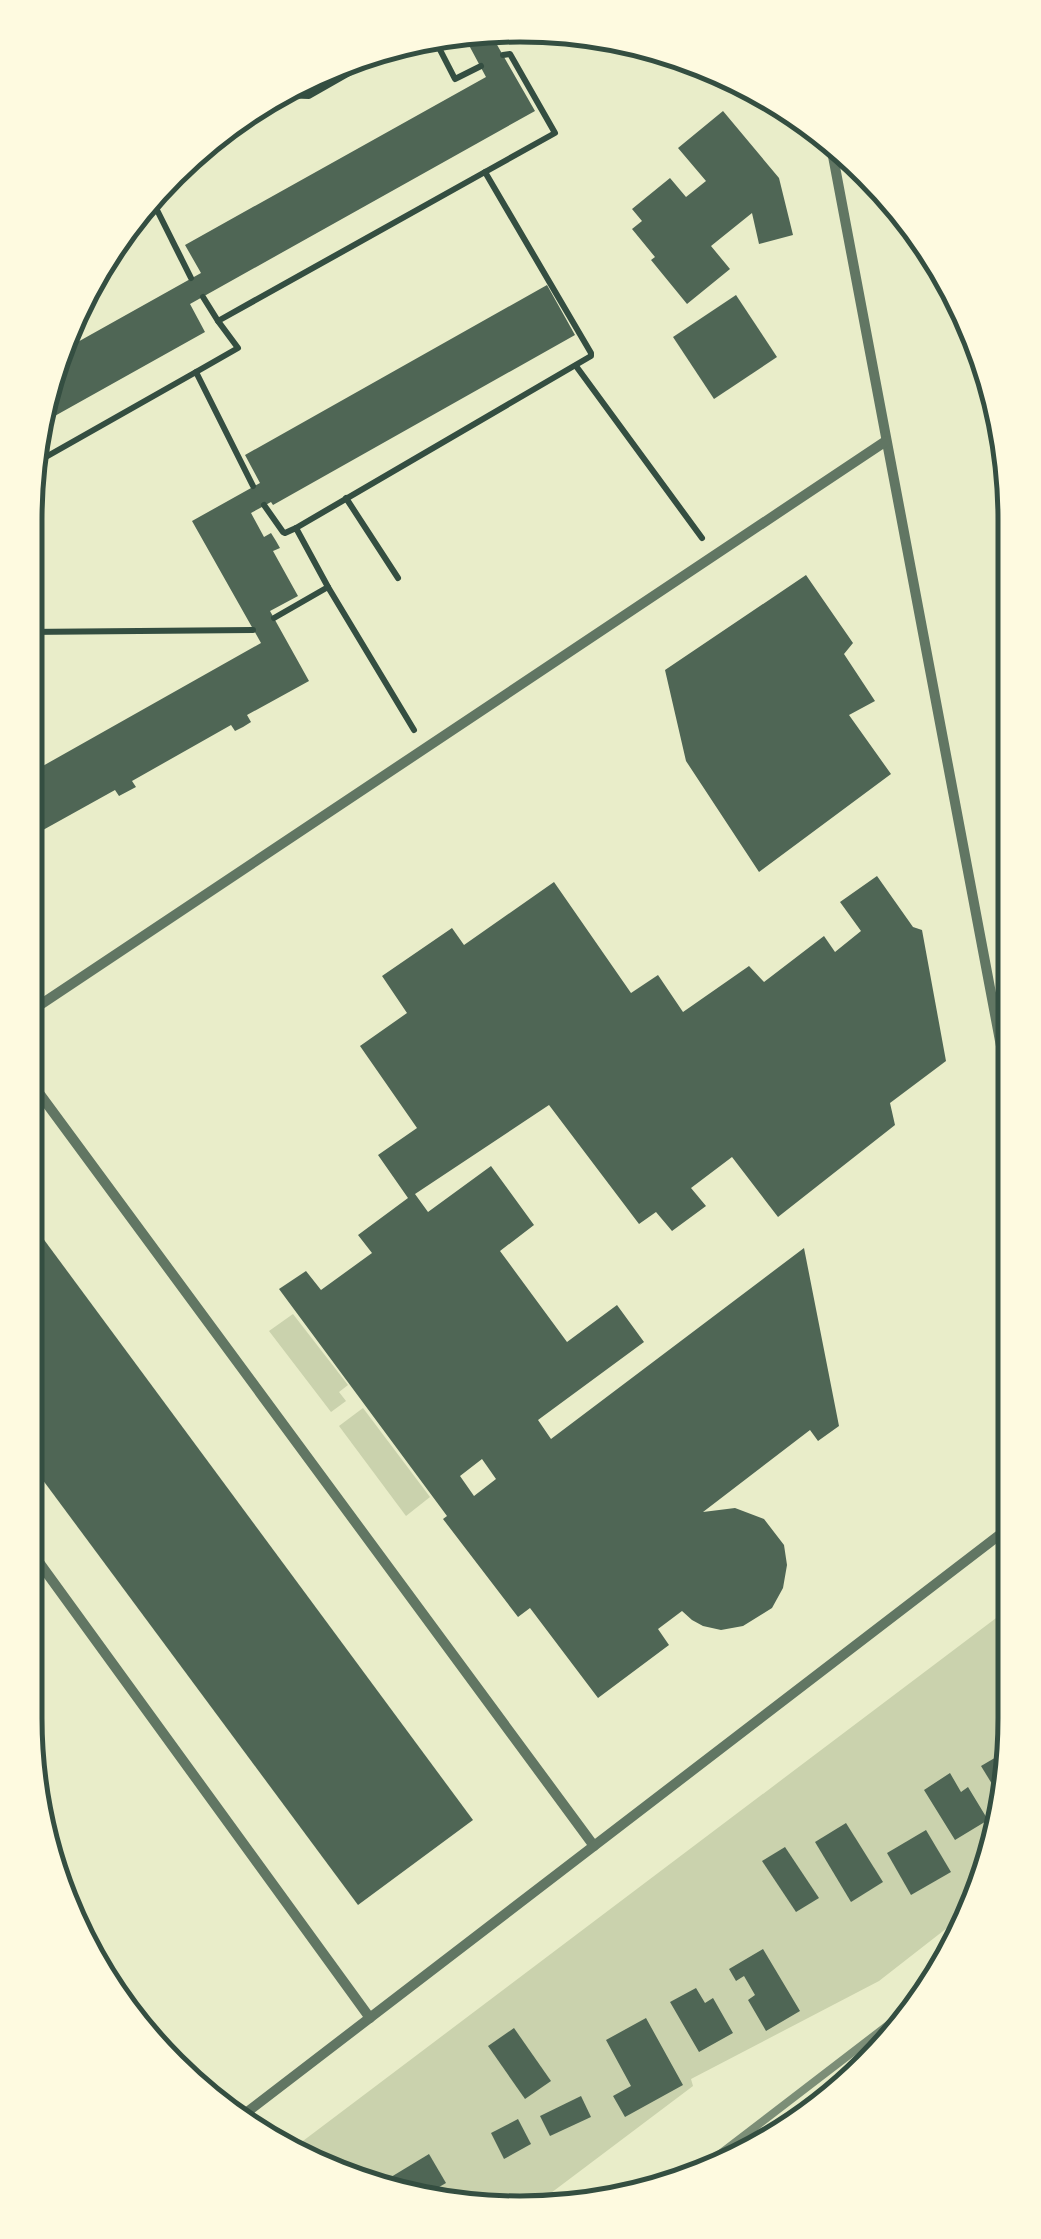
<svg xmlns="http://www.w3.org/2000/svg" width="1041" height="2239" viewBox="0 0 1041 2239" font-family="Quicksand,sans-serif">
<style>
.green{fill:#cad2ad}
.building{fill:#4f6655;fill-rule:evenodd}
.lines{fill:none;stroke-linecap:round;stroke-linejoin:round}
.path{stroke:#344e41;stroke-width:6}
.minor{stroke:#617663;stroke-width:10}
.rail{stroke:#7c8e77;stroke-width:8}
.rim{fill:none;stroke:#344e41;stroke-width:5}
</style>
<rect width="100%" height="100%" fill="#e9edc9"/>
<g class="green">
<path d="M 293,1314 L 348,1385 L 339,1392 L 346,1401 L 331,1412 L 269,1331 Z"/>
<path d="M 363,1408 L 430,1497 L 406,1516 L 339,1426 Z"/>
<path d="M 1016,1603 L 1016,1719 L 979,1903 L 879,1981 L 691,2079 L 693,2086 L 535,2205 L 424,2205 L 287,2153 Z"/>
</g>
<g class="building">
<path d="M 522,25 L 524,28 L 496,43 L 535,111 L 190,304 L 205,332 L 44,422 L 58,353 L 201,273 L 185,245 L 486,77 L 464,36 Z"/>
<path d="M 723,111 L 779,178 L 793,235 L 759,244 L 752,213 L 711,246 L 730,269 L 687,304 L 651,260 L 655,257 L 632,229 L 642,221 L 632,209 L 670,178 L 686,197 L 706,181 L 678,148 Z"/>
<path d="M 547,285 L 575,335 L 273,505 L 271,502 L 251,513 L 264,537 L 271,533 L 276,541 L 280,548 L 273,551 L 298,596 L 270,611 L 309,681 L 247,715 L 251,722 L 243,727 L 235,731 L 231,725 L 132,781 L 136,787 L 119,796 L 115,790 L 25,840 L 25,776 L 261,643 L 192,521 L 260,483 L 245,455 Z"/>
<path d="M 736,295 L 777,357 L 714,399 L 673,337 Z"/>
<path d="M 806,575 L 853,643 L 844,654 L 875,701 L 849,715 L 891,774 L 759,872 L 686,761 L 665,670 Z"/>
<path d="M 877,876 L 913,927 L 922,930 L 946,1061 L 890,1103 L 895,1125 L 778,1217 L 732,1157 L 691,1188 L 706,1206 L 672,1231 L 656,1212 L 639,1224 L 549,1105 L 415,1194 L 428,1212 L 491,1166 L 534,1225 L 500,1251 L 567,1342 L 617,1305 L 644,1342 L 538,1420 L 551,1439 L 804,1248 L 839,1426 L 818,1441 L 810,1430 L 703,1512 L 735,1508 L 764,1519 L 784,1545 L 787,1565 L 783,1588 L 772,1608 L 743,1626 L 721,1630 L 703,1626 L 692,1620 L 682,1611 L 658,1629 L 669,1645 L 598,1698 L 530,1608 L 518,1617 L 443,1519 L 447,1516 L 279,1289 L 306,1271 L 321,1290 L 372,1253 L 358,1235 L 408,1198 L 378,1155 L 417,1128 L 360,1046 L 407,1013 L 382,976 L 452,928 L 464,945 L 554,882 L 631,993 L 658,975 L 683,1012 L 749,966 L 764,982 L 824,936 L 835,952 L 861,931 L 840,902 ZM 482,1459 L 496,1479 L 474,1496 L 460,1476 Z"/>
<path d="M 25,1214 L 473,1820 L 358,1905 L 25,1456 Z"/>
<path d="M 1010,1749 L 1000,1797 L 981,1766 Z"/>
<path d="M 950,1773 L 961,1792 L 968,1787 L 988,1820 L 955,1840 L 924,1790 Z"/>
<path d="M 846,1823 L 883,1882 L 851,1902 L 815,1842 Z"/>
<path d="M 926,1830 L 951,1872 L 911,1895 L 887,1853 Z"/>
<path d="M 785,1847 L 819,1898 L 796,1912 L 762,1861 Z"/>
<path d="M 763,1949 L 800,2011 L 766,2031 L 748,2000 L 755,1995 L 744,1976 L 736,1981 L 729,1969 Z"/>
<path d="M 696,1988 L 705,2003 L 713,1998 L 733,2033 L 699,2052 L 670,2002 Z"/>
<path d="M 646,2018 L 683,2085 L 625,2117 L 613,2096 L 631,2086 L 606,2040 Z"/>
<path d="M 514,2028 L 551,2081 L 525,2099 L 488,2046 Z"/>
<path d="M 581,2096 L 591,2117 L 550,2136 L 540,2116 Z"/>
<path d="M 518,2119 L 531,2144 L 504,2159 L 491,2133 Z"/>
<path d="M 429,2154 L 446,2183 L 415,2201 L 403,2196 L 391,2177 Z"/>
</g>
<g class="lines">
<g class="path">
<path d="M 436,42 L 455,79 L 481,66"/>
<path d="M 282,95 L 309,96 L 388,51"/>
<path d="M 485,172 L 555,133 L 510,54 L 503,55"/>
<path d="M 151,198 L 191,278"/>
<path d="M 203,297 L 218,321"/>
<path d="M 576,366 L 702,538"/>
<path d="M 196,372 L 238,348 L 218,321 L 485,172 L 591,353 L 591,356 L 296,528"/>
<path d="M 37,462 L 196,372 L 253,486"/>
<path d="M 346,498 L 398,578"/>
<path d="M 264,505 L 283,532 L 285,533 L 296,528 L 328,587"/>
<path d="M 274,618 L 328,587 L 414,730"/>
<path d="M 25,632 L 253,630"/>
</g>
<g class="minor">
<path d="M 829,135 L 1014,1115"/>
<path d="M 25,1015 L 886,441"/>
<path d="M 25,1074 L 594,1846"/>
<path d="M 25,1543 L 370,2018"/>
<path d="M 238,2119 L 1015,1523"/>
</g>
<path class="rail" d="M 690,2177 L 922,1999"/>
</g>
<path d="M0 0H1041V2239H0ZM520 42H520A478 478 0 0 1 998 520V1718A478 478 0 0 1 520 2196H520A478 478 0 0 1 42 1718V520A478 478 0 0 1 520 42Z" fill="#fefae0" fill-rule="evenodd"/>
<path class="rim" d="M520 42H520A478 478 0 0 1 998 520V1718A478 478 0 0 1 520 2196H520A478 478 0 0 1 42 1718V520A478 478 0 0 1 520 42Z"/>
</svg>
